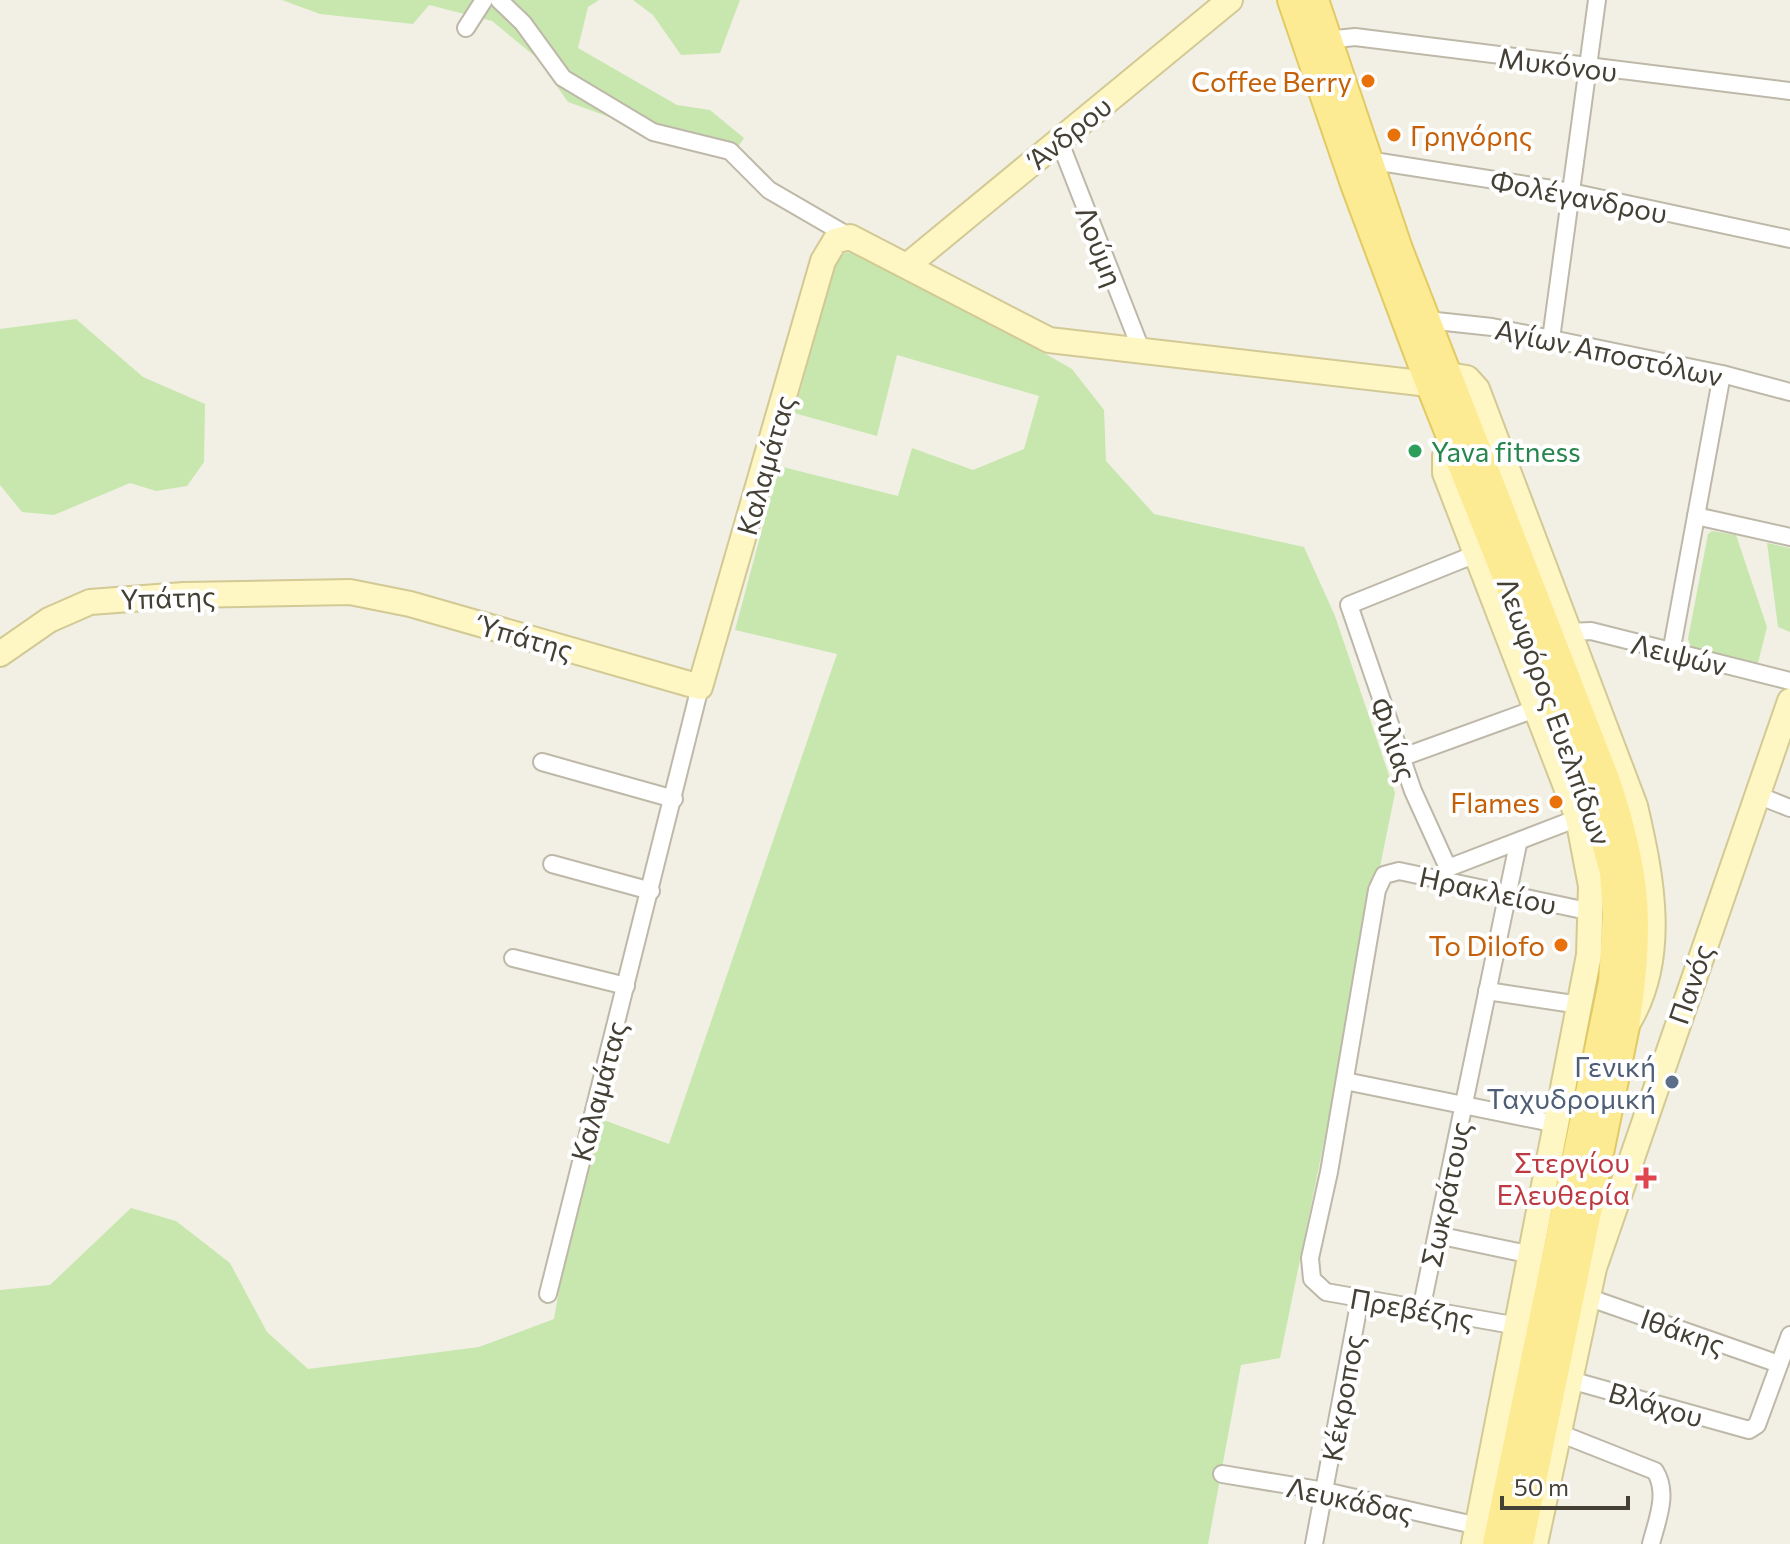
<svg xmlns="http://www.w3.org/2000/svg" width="1790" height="1544" viewBox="0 0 1790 1544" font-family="Commissioner,sans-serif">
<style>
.green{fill:#c7e7ae}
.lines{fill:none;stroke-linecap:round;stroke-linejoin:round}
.street-casing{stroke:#beb8a8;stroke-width:20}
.secondary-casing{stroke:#d2c995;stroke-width:28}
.primary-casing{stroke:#e2ca63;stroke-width:30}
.street{stroke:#fff;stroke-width:16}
.secondary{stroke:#fef6c3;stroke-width:24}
.primary{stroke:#fdeb93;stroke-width:26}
.food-dot{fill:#e8710a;stroke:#fff;stroke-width:3}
.leisure-dot{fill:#2e9e5b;stroke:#fff;stroke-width:3}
.service-dot{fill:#5c6f8a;stroke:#fff;stroke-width:3}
.health-dot{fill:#e0444e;stroke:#fff;stroke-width:3}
.labels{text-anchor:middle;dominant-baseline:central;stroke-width:8;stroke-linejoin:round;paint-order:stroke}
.street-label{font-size:28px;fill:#454035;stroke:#fff}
.food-label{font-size:28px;fill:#c56008;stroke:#fff;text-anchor:end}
.leisure-label{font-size:28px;fill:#27864d;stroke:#fff;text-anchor:start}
.service-label{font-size:28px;fill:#4e5e75;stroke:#fff;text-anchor:end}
.health-label{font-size:28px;fill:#be3a42;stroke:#fff;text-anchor:end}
</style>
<rect width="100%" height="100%" fill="#f2f0e5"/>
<g class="green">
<path d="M 282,0 L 599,0 L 588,7 L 578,48 L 677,105 L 710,110 L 744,138 L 736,150 L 708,153 L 568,102 L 537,58 L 492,21 L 429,5 L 413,24 L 320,14 Z"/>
<path d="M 633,0 L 740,0 L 720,53 L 681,55 L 653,15 Z"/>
<path d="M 859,251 L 895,268 L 1072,369 L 1104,410 L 1106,461 L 1154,514 L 1304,547 L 1335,616 L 1395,793 L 1280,1358 L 1241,1365 L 1208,1544 L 0,1544 L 0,1290 L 50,1285 L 131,1208 L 176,1221 L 230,1263 L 267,1332 L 308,1369 L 479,1347 L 554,1319 L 590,1115 L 669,1144 L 837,654 L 735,630 L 779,466 L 898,496 L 912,448 L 973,470 L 1024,449 L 1039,396 L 897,355 L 877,436 L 794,413 L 836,260 L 845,253 Z"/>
<path d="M 76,319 L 143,377 L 205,404 L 204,462 L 187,486 L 156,491 L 130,483 L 54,515 L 22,512 L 0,485 L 0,329 Z"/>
<path d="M 1712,531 L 1736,535 L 1767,627 L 1758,663 L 1691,647 L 1688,639 L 1708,534 Z"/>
<path d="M 1767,543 L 1790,548 L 1790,632 L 1778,627 Z"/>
</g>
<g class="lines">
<g class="street-casing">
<g id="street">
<path d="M 499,0 L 523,23 L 563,78 L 653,132 L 730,151 L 769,190 L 850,237"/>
<path d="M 466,28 L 484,0"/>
<path d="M 1326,40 L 1355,37 L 1790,91"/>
<path d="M 1059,140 L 1142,352"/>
<path d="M 1367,160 L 1571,192 L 1790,239"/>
<path d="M 1427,320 L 1492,327 L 1722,374 L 1790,392"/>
<path d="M 1551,339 L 1597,0"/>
<path d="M 1696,516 L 1790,537"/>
<path d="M 1476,554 L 1349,605 L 1413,791 L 1448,868 L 1578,818"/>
<path d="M 1568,632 L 1591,631 L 1790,681"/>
<path d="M 1671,653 L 1722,374"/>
<path d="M 1403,757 L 1535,709"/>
<path d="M 542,762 L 674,799"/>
<path d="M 1757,795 L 1790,808"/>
<path d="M 552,864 L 651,891"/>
<path d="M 513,958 L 626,986"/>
<path d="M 1487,991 L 1580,1005"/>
<path d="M 1345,1081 L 1557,1124"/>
<path d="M 1437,1235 L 1532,1255"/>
<path d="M 548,1294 L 700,687"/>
<path d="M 1587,1297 L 1779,1364"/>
<path d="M 1421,1310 L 1518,844"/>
<path d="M 1518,1326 L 1326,1292 L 1312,1279 L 1310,1258 L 1329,1172 L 1377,890 L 1384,875 L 1399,871 L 1592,912"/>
<path d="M 1563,1378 L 1749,1430 L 1757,1425 L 1790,1335"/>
<path d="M 1559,1433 L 1655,1471 C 1669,1493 1657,1520 1651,1544"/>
<path d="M 1222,1474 L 1325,1491 L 1478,1526"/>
<path d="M 1314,1544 L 1360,1299"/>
</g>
</g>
<g class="secondary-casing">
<g id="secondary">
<path d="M 908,265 L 1230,0"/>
<path d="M 1448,375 L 1467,378 L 1477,389 L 1635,806 C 1652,879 1668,960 1626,1026"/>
<path d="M 1452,441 L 1445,456 L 1445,473 L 1578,818 L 1591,886 L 1589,955 L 1474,1544"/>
<path d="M 0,654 L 49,620 L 90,602 L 184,595 L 350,592 L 410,604 L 700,687 L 823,261 L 835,241 L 850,237 L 1049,340 L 1429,384"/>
<path d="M 1535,1544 L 1594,1268 L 1790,701"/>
</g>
</g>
<g class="primary-casing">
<g id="primary">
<path d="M 1291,0 L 1354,184 L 1429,384 L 1590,787 L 1613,872 L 1616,914 L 1612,982 L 1496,1544"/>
<path d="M 1315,0 L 1399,249 L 1606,779 C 1639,876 1641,925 1626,1026 L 1520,1544"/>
</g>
</g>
<use href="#street" class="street"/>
<use href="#secondary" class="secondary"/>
<use href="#primary" class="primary"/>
</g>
<g class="food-dot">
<circle cx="1368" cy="81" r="8"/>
<circle cx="1394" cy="135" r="8"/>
<circle cx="1556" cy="802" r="8"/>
<circle cx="1561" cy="945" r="8"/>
</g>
<circle class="leisure-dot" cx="1415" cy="451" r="8"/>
<circle class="service-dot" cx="1672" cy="1082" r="8"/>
<path class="health-dot" d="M1642 1166h8v8h8v8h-8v8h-8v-8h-8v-8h8z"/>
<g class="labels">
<g class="street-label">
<text transform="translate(1558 64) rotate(7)">Μυκόνου</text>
<text transform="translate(1069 132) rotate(-39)">Άνδρου</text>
<text transform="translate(1579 196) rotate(11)">Φολέγανδρου</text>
<text transform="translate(1100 246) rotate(69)">Λούμη</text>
<text transform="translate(1609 352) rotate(12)">Αγίων Αποστόλων</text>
<text transform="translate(765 465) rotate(-74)">Καλαμάτας</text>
<text transform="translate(168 597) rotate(-2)">Υπάτης</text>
<text transform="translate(526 637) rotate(16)">Ύπάτης</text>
<text transform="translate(1679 654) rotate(14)">Λειψών</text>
<text transform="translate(1555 711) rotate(70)">Λεωφόρος Ευελπίδων</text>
<text transform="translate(1394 739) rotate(70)">Φιλίας</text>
<text transform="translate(1488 890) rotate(12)">Ηρακλείου</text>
<text transform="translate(1690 984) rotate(-71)">Πανός</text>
<text transform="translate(598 1091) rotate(-75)">Καλαμάτας</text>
<text transform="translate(1445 1194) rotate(-78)">Σωκράτους</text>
<text transform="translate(1412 1308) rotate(10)">Πρεβέζης</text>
<text transform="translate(1683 1331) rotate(19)">Ιθάκης</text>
<text transform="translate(1342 1398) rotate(-80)">Κέκροπος</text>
<text transform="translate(1656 1404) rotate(16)">Βλάχου</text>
<text transform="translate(1350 1499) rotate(12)">Λευκάδας</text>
</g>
<g class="food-label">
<text x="1352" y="81">Coffee Berry</text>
<text x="1410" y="135" text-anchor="start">Γρηγόρης</text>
<text x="1540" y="802">Flames</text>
<text x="1545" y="945">To Dilofo</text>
</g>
<g class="leisure-label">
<text x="1431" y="451">Yava fitness</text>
</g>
<g class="service-label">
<text x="1656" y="1066">Γενική<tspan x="1656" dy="32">Ταχυδρομική</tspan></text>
</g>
<g class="health-label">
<text x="1630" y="1162">Στεργίου<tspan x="1630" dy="32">Ελευθερία</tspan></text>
</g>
</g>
<path d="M1502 1496v12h126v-12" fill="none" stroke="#454035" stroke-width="4"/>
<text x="1514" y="1496" font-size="24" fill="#454035" stroke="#ffffff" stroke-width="6" paint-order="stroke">50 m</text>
</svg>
